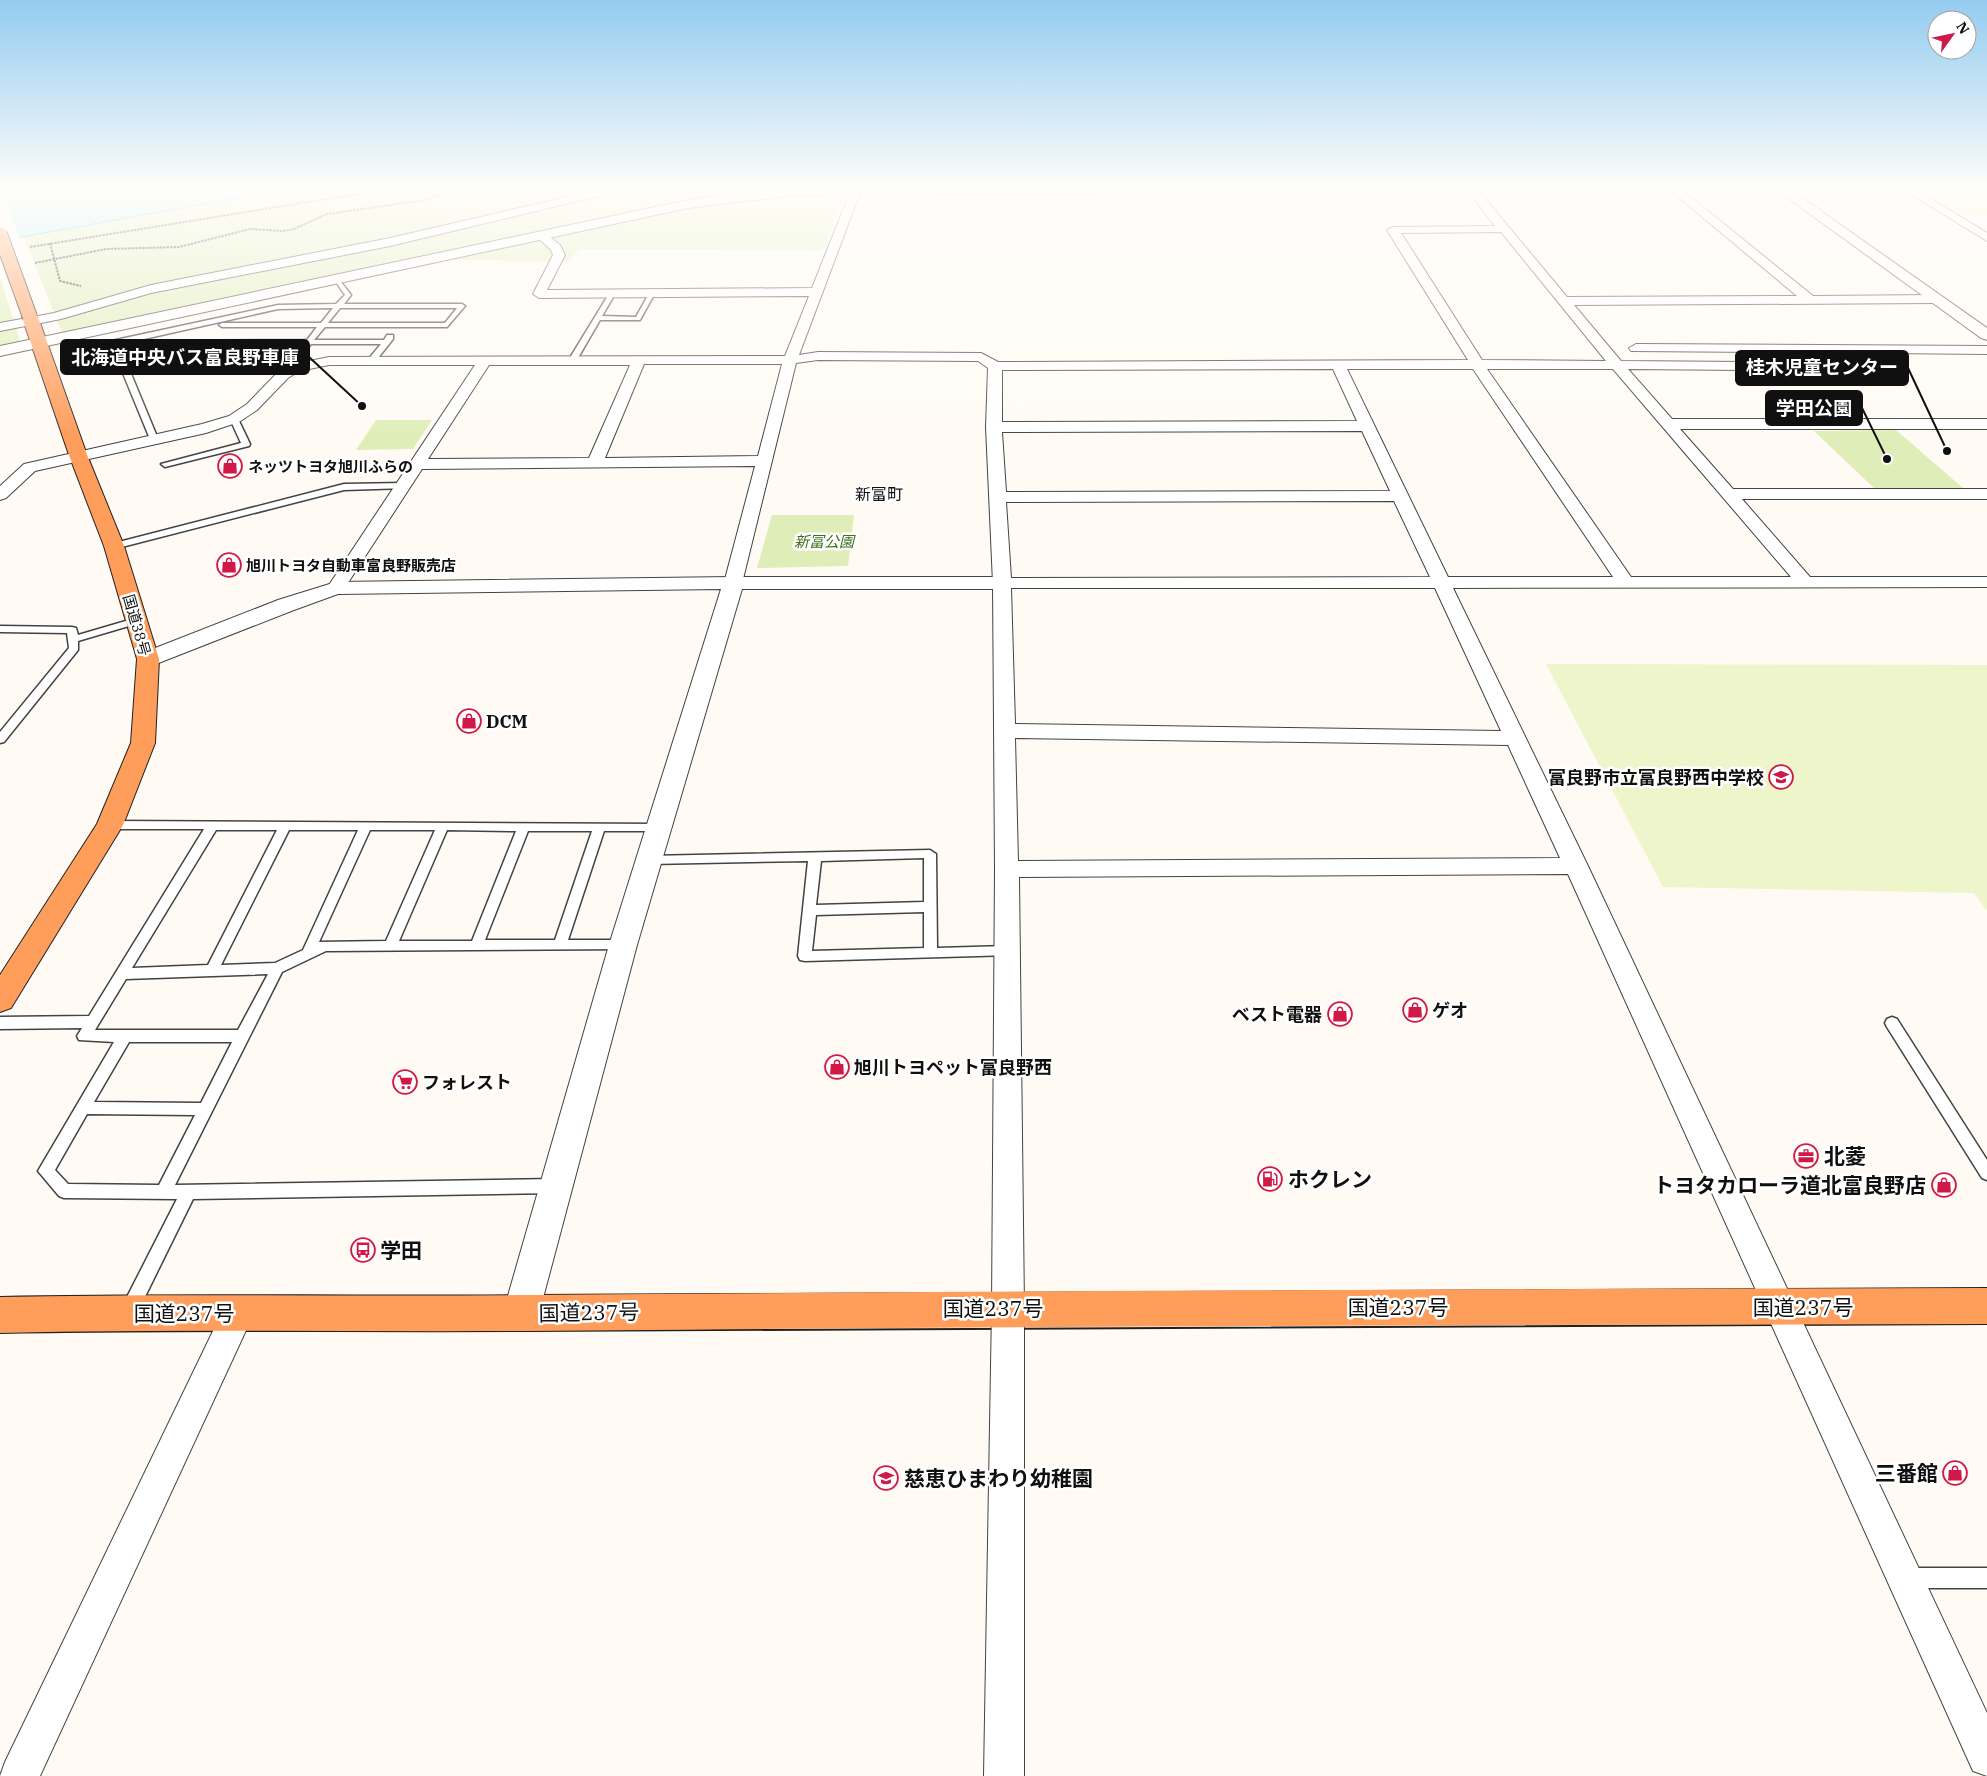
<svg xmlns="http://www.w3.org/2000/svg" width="1987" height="1776" viewBox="0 0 1987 1776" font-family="'IBM Plex Serif','Noto Sans JP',serif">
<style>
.green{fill:#dfeeb8}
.pitch{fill:#eef5cb}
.water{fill:#b3effc;stroke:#32b8da}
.pier{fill:#fffbf4}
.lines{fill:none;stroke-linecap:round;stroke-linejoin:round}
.service-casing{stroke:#434343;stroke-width:3}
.minor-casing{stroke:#434343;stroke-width:2}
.tertiary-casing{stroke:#434343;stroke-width:2}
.trunk-casing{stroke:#212121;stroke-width:2}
.path{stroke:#323232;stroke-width:2;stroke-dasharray:2.5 1;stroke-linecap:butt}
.service{fill:#fff;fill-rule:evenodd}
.minor{fill:#fff;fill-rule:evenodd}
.tertiary{fill:#fff;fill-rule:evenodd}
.trunk{fill:#ff9d5b;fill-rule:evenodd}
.trunk-bridge-casing{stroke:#212121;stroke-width:16;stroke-linecap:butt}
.trunk-bridge{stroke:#ff9d5b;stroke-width:14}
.labels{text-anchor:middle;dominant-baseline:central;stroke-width:5;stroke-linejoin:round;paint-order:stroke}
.far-poi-label{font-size:15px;font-weight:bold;fill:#101010;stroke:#fff;text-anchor:start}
.far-park-label{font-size:15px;font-style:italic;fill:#3c7019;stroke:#fff}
.far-street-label{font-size:15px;fill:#101010;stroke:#fff}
.far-quarter-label{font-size:16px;fill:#101010;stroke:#fff}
.poi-label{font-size:18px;font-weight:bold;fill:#101010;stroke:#fff;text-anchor:start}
.near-poi-label{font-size:21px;font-weight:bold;fill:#101010;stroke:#fff;text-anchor:start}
.near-street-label{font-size:21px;fill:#101010;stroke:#fff}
.leader{fill:none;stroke:#101010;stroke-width:2}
.callout-dot{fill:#101010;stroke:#fff;stroke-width:2}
.callout{fill:#101010;stroke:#101010;stroke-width:2}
.callout-label{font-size:19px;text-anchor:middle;font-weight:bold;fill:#fff}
</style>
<rect width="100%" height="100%" fill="#fffbf4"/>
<g class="green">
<path d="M 270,190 L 702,190 L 771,200 L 843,196 L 826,245 L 821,250 L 579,249 L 568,262 L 429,259 L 64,338 L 22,232 Z"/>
<path d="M 1975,195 L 1987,202 L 1987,216 L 1964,216 L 1935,198 L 1939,196 Z"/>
<path d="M 0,278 L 22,347 L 0,351 Z"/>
<path d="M 376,420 L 432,420 L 413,449 L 356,450 Z"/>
<path d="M 1896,430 L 1963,488 L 1875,489 L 1814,431 Z"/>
<path d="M 772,515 L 854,515 L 848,566 L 757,568 Z"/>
</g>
<path class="pitch" d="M 1546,664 L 1987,665 L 1987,911 L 1974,893 L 1663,887 Z"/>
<path class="water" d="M 49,190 L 281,190 L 0,241 L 0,197 Z"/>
<path class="pier" d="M 0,194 L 3,194 L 20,240 L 0,244 Z"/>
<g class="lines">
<g class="service-casing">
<g id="service">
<path d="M 337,277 L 351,295 L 344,304 L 462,304 L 465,306 L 447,327 L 325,327 L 314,340 L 384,340 L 387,335 L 393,335 L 393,339 L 374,363 L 371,363 L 367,361 L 381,344 L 311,344 L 299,359 L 308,366 L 304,368 L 291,359 L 303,344 L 139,345 L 135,343 L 139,341 L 307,340 L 317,327 L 222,327 L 219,325 L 222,323 L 321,323 L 333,308 L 278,309 L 117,345 L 110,361 L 123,362 L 127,364 L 158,439 L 154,441 L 150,439 L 120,366 L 105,365 L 101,363 L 111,341 L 278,305 L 336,304 L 345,295 L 334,279 ZM 340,308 L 457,308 L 445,323 L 328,323 Z"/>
<path d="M 612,292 L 615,294 L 602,316 L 636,317 L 650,292 L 655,293 L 640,320 L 600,320 L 575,363 L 569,363 L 568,361 L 609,294 Z"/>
<path d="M 231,417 L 238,419 L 250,444 L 249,446 L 165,467 L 161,464 L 241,443 L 230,419 Z"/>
<path d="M 404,483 L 408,486 L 407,488 L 344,490 L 114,549 L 109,546 L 111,544 L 344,484 Z"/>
<path d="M 136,618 L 141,621 L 139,623 L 78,641 L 78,650 L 4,742 L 0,743 L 0,732 L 69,648 L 67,633 L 0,632 L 0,626 L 72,627 L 76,628 L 78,635 Z"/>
<path d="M 110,821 L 663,824 L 665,827 L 663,830 L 659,831 L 604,831 L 568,940 L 623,940 L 628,941 L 630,945 L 628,949 L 326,951 L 282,972 L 175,1185 L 556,1179 L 561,1181 L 564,1186 L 561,1191 L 556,1193 L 193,1199 L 135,1317 L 129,1319 L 123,1317 L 121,1311 L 123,1305 L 177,1199 L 64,1198 L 59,1196 L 38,1171 L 114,1042 L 79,1040 L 77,1036 L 82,1028 L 0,1029 L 0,1017 L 89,1016 L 204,829 L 110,829 L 104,825 ZM 216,830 L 277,830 L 208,965 L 132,968 ZM 289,830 L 358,830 L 303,950 L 275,963 L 221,965 ZM 370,830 L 435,830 L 386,941 L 319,942 ZM 447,830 L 516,831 L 472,941 L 399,941 ZM 528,831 L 592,831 L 555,940 L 485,940 ZM 268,974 L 238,1030 L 95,1030 L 126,979 ZM 129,1042 L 232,1042 L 201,1103 L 94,1102 ZM 87,1114 L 195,1115 L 159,1185 L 68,1184 L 55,1170 Z"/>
<path d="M 930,850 L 936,854 L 937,948 L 1007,946 L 1012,947 L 1014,951 L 1012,955 L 805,961 L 800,960 L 798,956 L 808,861 L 649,864 L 643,860 L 649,856 ZM 924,858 L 924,902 L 816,905 L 821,861 ZM 924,912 L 924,948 L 812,951 L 816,915 Z"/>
<path d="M 1892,1017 L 1897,1019 L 1987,1160 L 1987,1180 L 1982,1178 L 1887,1027 L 1885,1023 L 1887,1019 Z"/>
<path d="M 1907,1568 L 1987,1568 L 1987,1588 L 1907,1588 L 1900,1585 L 1897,1578 L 1900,1571 Z"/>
</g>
</g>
<g class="minor-casing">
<g id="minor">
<path d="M 597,190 L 616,190 L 611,193 L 390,246 L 151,293 L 61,319 L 0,331 L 0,323 L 54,313 L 151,285 L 390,238 Z"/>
<path d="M 851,190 L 861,190 L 799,355 L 818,352 L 981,353 L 998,362 L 1468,360 L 1387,230 L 1393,227 L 1495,226 L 1467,190 L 1478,190 L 1567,297 L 1797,296 L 1670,190 L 1682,190 L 1813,296 L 1937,295 L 1943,299 L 1937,303 L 1574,305 L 1621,361 L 1743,362 L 1763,352 L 1631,351 L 1629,348 L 1636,344 L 1987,346 L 1987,354 L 1784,352 L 1745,370 L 1628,369 L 1672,419 L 1987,419 L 1987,429 L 1680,429 L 1733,489 L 1987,489 L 1987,499 L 1742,499 L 1810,577 L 1987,577 L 1987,587 L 1453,588 L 1588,866 L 1987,1713 L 1987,1776 L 1973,1771 L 1568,874 L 1019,877 L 1024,1308 L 1024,1776 L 984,1776 L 992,1308 L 995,869 L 993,583 L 986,427 L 988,368 L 978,361 L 818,360 L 796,363 L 742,583 L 739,587 L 733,588 L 727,587 L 724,583 L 755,466 L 422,469 L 342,592 L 336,593 L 330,592 L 327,588 L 475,365 L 329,365 L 299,371 L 288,378 L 257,410 L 239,422 L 206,433 L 35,471 L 6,498 L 0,500 L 0,486 L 24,464 L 202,424 L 229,416 L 247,404 L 278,372 L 290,365 L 329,357 L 785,356 L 809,296 L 539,298 L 533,294 L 553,255 L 551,250 L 535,235 L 537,233 L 545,233 L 560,245 L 565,255 L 547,290 L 812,288 ZM 1501,232 L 1606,361 L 1482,360 L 1401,233 ZM 644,364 L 782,364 L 758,456 L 605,458 ZM 489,365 L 630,365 L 589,458 L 428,459 ZM 1333,369 L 1357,421 L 1002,422 L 1002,370 ZM 1347,369 L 1473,369 L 1613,577 L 1448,577 ZM 1487,369 L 1613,369 L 1791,577 L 1631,577 ZM 1362,431 L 1390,491 L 1006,492 L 1002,432 ZM 1394,501 L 1430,577 L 1011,578 L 1006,502 ZM 1011,588 L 1435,588 L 1501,731 L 1015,724 ZM 1015,738 L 1508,745 L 1560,858 L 1018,861 Z"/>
<path d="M 1904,190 L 1917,190 L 1987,233 L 1987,241 Z"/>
<path d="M 238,1298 L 249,1302 L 254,1313 L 40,1776 L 0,1776 L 5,1762 L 227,1302 Z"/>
</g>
</g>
<g class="tertiary-casing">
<g id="tertiary">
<path d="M 771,190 L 859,190 L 853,194 L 786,196 L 688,208 L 0,356 L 0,346 L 688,200 Z"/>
<path d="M 931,190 L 1105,190 L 1099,194 L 937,194 Z"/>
<path d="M 1777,190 L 1791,190 L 1987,328 L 1987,340 L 1981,338 Z"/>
<path d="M 733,577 L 1002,577 L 1009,579 L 1012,583 L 1009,587 L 1002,589 L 742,589 L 637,945 L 539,1313 L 534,1326 L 521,1331 L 508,1326 L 503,1313 L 609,945 L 721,589 L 338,594 L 294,610 L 156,664 L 148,666 L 140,664 L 137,659 L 140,654 L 278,600 L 336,582 Z"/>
</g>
</g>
<g class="trunk-casing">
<g id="trunk">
<path d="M 30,312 L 35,314 L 38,317 L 87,455 L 124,546 L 159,659 L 155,743 L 123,825 L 11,1008 L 0,1012 L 0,975 L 97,824 L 131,743 L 137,659 L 104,546 L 69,455 L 22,317 L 25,314 Z"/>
<path d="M 1987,1288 L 1987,1324 C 1501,1325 1015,1326 529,1331 C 353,1332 176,1329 0,1333 L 0,1297 C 176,1293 353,1297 529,1295 C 1015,1291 1501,1289 1987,1288 Z"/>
</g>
</g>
<g class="path">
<path d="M 50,243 L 60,281 L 81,286"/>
<path d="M 30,247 L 382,190"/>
<path d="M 35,263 L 106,249 L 179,247 L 250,229 L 283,231 L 294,229 L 327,214 L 426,200 L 449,190"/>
</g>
<use href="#service" class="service"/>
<use href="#minor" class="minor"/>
<use href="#tertiary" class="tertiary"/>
<use href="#trunk" class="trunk"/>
<g class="trunk-bridge-casing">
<path id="trunk-bridge" d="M 0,234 L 30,317"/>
</g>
<use href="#trunk-bridge" class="trunk-bridge"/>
</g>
<linearGradient id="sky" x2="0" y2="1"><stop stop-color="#93ccf0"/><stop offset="0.43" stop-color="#fffdfa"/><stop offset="1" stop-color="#fffdfa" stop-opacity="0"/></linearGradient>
<rect width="1987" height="439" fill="url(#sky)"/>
<defs>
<g id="shop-ring" transform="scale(1.25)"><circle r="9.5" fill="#fff" stroke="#d01946" stroke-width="1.5"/><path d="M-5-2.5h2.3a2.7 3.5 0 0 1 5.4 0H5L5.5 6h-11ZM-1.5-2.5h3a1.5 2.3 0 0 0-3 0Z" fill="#d01946"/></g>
<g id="school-ring" transform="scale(1.25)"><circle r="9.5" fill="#fff" stroke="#d01946" stroke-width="1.5"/><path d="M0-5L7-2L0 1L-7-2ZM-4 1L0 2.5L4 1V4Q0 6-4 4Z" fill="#d01946"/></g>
<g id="supermarket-ring" transform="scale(1.25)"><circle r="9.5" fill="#fff" stroke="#d01946" stroke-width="1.5"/><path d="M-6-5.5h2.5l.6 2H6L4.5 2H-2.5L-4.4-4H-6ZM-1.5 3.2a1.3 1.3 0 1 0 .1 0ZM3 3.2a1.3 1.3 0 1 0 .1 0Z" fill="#d01946"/></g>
<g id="office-ring" transform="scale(1.25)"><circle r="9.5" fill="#fff" stroke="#d01946" stroke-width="1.5"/><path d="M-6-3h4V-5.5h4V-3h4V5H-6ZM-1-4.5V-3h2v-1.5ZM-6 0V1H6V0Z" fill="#d01946"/></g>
<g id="fuel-ring" transform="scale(1.25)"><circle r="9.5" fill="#fff" stroke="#d01946" stroke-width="1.5"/><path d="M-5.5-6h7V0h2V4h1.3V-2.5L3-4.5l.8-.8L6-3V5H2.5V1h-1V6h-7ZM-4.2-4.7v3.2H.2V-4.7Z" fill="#d01946"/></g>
<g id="bus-ring" transform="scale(1.25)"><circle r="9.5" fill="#fff" stroke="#d01946" stroke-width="1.5"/><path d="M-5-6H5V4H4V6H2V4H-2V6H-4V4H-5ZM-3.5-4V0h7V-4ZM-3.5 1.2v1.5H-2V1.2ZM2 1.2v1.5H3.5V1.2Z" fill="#d01946"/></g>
</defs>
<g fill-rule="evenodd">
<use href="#shop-ring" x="230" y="466"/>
<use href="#shop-ring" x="229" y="565"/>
<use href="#shop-ring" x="469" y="721"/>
<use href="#school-ring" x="1781" y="777"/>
<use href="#shop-ring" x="1415" y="1010"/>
<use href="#shop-ring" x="1340" y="1014"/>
<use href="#shop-ring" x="837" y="1067"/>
<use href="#supermarket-ring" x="405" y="1082"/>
<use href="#office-ring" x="1806" y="1156"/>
<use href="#fuel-ring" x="1270" y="1179"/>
<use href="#shop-ring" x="1944" y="1185"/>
<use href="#bus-ring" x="363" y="1250"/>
<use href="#shop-ring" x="1955" y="1473"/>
<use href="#school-ring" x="886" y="1478"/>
</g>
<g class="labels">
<g class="far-poi-label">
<text x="248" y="466">ネッツトヨタ旭川ふらの</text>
<text x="246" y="565">旭川トヨタ自動車富良野販売店</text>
</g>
<g class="far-park-label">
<text x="824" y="541">新冨公園</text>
</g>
<g class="far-street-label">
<text transform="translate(137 625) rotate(74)">国道38号</text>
</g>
<g class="far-quarter-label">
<text x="879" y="494">新富町</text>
</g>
<g class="poi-label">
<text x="486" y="721">DCM</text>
<text x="1764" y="777" text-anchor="end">富良野市立富良野西中学校</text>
<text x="1432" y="1010">ゲオ</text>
<text x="1322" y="1014" text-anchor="end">ベスト電器</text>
<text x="854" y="1067">旭川トヨペット富良野西</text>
<text x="422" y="1082">フォレスト</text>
</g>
<g class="near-poi-label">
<text x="1824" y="1156">北菱</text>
<text x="1288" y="1179">ホクレン</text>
<text x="1926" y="1185" text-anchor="end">トヨタカローラ道北富良野店</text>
<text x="380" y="1250">学田</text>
<text x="1938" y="1473" text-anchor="end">三番館</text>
<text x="904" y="1478">慈恵ひまわり幼稚園</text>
</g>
<g class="near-street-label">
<text x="1398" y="1307">国道237号</text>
<text x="1803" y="1307">国道237号</text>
<text x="993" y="1308">国道237号</text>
<text transform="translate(589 1312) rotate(-1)">国道237号</text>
<text x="184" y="1313">国道237号</text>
</g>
</g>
<path class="leader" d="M362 406L309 357M1947 451L1908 368M1887 459L1862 408"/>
<g class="callout-dot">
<circle cx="362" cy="406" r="5"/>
<circle cx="1947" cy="451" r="5"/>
<circle cx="1887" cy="459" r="5"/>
</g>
<g class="callout">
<rect x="61" y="340" width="248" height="34" rx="5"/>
<rect x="1736" y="351" width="172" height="34" rx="5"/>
<rect x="1766" y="391" width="96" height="34" rx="5"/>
</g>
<g class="callout-label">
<text x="185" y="364">北海道中央バス富良野車庫</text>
<text x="1822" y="374">桂木児童センター</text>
<text x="1814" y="415">学田公園</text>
</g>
<g transform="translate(1952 35) rotate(57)"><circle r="24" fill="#ffffff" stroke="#9f9f9f"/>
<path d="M0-4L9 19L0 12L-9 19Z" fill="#d01946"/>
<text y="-8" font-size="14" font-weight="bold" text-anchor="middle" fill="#101010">N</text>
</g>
</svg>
